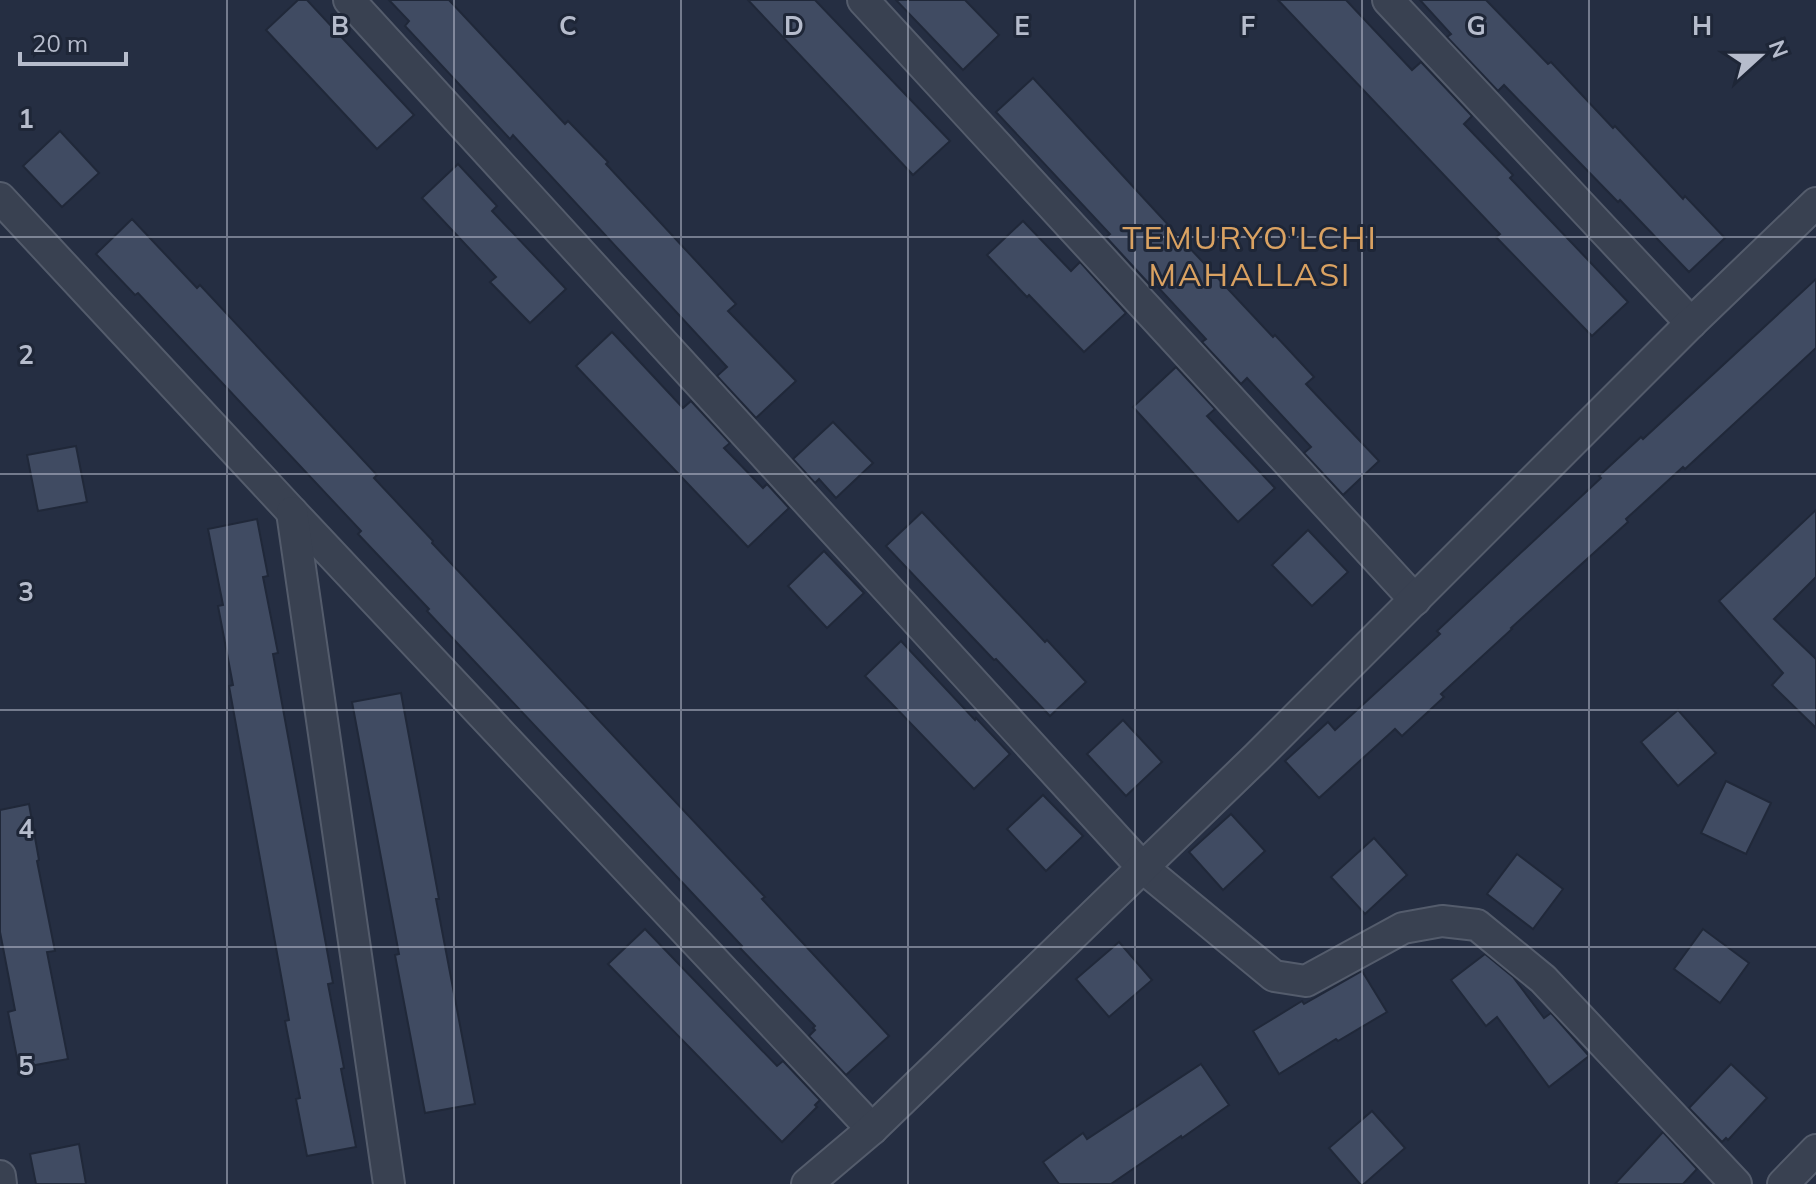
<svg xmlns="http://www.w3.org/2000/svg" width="1816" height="1184" viewBox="0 0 1816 1184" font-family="Mulish,sans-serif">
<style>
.building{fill:#404b62;stroke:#202839;stroke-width:2}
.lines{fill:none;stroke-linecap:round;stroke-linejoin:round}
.street-casing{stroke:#545c6c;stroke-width:34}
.street{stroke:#394151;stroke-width:30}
.grid{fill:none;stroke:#b6bccc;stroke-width:2;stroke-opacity:0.55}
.labels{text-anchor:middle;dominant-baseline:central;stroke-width:6;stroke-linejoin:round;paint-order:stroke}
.neighbourhood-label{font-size:32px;letter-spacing:2px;fill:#daa262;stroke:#1e2637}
.grid-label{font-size:26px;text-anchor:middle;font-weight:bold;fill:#b6bccc;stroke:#1e2637;stroke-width:6;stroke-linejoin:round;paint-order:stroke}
</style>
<rect width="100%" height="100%" fill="#252e42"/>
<g class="building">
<path d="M 298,0 L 307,0 L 414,115 L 377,149 L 266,30 Z"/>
<path d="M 389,0 L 449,0 L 565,124 L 568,121 L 608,162 L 606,164 L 736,304 L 728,311 L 796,381 L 756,418 L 717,376 L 727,367 L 513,135 L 510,139 L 405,26 L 409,21 Z"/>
<path d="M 748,0 L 815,0 L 950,141 L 913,175 Z"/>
<path d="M 896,0 L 965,0 L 999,35 L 963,70 Z"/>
<path d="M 1278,0 L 1346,0 L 1412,70 L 1421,62 L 1472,116 L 1464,124 L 1513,175 L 1510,178 L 1628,302 L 1592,336 L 1496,237 L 1500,234 Z"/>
<path d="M 1420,0 L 1486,0 L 1548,64 L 1551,62 L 1613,128 L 1615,126 L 1683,199 L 1685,196 L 1725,238 L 1689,272 L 1620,200 L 1618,202 L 1504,85 L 1498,91 L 1447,37 L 1451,34 Z"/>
<path d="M 1033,78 L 1184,242 L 1273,337 L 1275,335 L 1314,377 L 1306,384 L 1379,461 L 1343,495 L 1304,453 L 1311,447 L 1247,378 L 1241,384 L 1202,342 L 1206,339 L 1156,285 L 1153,288 L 1106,237 L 1110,234 L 996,112 Z"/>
<path d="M 60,131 L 99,173 L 62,207 L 23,166 Z"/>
<path d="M 458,164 L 497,206 L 492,211 L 566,289 L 530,323 L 490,282 L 496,277 L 422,198 Z"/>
<path d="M 132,219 L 197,288 L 200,285 L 377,475 L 374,478 L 433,541 L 432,543 L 765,897 L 762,899 L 889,1036 L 846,1075 L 809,1036 L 815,1030 L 813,1028 L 815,1026 L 740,948 L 742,946 L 427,611 L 429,609 L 358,534 L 361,531 L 138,293 L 135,295 L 96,254 Z"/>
<path d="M 1023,221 L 1071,271 L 1080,262 L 1126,313 L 1084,352 L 1029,295 L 1027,297 L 987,255 Z"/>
<path d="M 1816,279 L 1816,348 L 1685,469 L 1683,467 L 1626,519 L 1628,522 L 1511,628 L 1512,629 L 1441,694 L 1444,697 L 1402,736 L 1395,729 L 1319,798 L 1285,761 L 1328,722 L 1335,730 L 1440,634 L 1437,631 L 1601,478 L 1599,476 L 1641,437 L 1643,439 Z"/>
<path d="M 612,332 L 683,408 L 691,401 L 730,443 L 724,448 L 763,488 L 767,484 L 789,508 L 748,547 L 576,366 Z"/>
<path d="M 1176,367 L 1215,409 L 1207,416 L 1275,488 L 1238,522 L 1133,407 Z"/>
<path d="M 833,422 L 873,463 L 836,498 L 819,479 L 815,483 L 793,459 Z"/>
<path d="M 76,446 L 87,502 L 38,511 L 27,455 Z"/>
<path d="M 1816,510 L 1816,577 L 1774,619 L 1816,659 L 1816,728 L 1772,685 L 1783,673 L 1719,601 Z"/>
<path d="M 922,512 L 1045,642 L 1047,640 L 1086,682 L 1050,716 L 996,659 L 994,660 L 886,546 Z"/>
<path d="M 257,519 L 268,576 L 263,577 L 278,653 L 273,654 L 333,983 L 328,984 L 344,1068 L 341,1069 L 356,1147 L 307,1156 L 296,1099 L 300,1098 L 285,1021 L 289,1020 L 229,686 L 233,685 L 218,606 L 223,605 L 208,529 Z"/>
<path d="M 1308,530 L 1348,572 L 1312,606 L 1272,565 Z"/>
<path d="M 824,551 L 864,593 L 827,628 L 788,586 Z"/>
<path d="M 901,641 L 975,720 L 976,718 L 1010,754 L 974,789 L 865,676 Z"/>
<path d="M 401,693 L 439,899 L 436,899 L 475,1104 L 425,1113 L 395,955 L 399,954 L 352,702 Z"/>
<path d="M 1678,710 L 1716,753 L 1678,786 L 1641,742 Z"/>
<path d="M 1123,720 L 1162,762 L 1126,796 L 1087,754 Z"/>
<path d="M 1726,781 L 1771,803 L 1746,854 L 1701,833 Z"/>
<path d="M 1043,795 L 1083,836 L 1046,871 L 1007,829 Z"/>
<path d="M 29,804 L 39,860 L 37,861 L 55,951 L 47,952 L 68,1059 L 19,1068 L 8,1012 L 15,1010 L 0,932 L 0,810 Z"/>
<path d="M 1231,814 L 1265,851 L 1223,890 L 1189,852 Z"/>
<path d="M 1374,838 L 1407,875 L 1365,914 L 1331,877 Z"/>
<path d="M 1517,854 L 1563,889 L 1533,929 L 1487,894 Z"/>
<path d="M 645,929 L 777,1066 L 783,1061 L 820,1100 L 815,1105 L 817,1107 L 782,1142 L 608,964 Z"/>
<path d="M 1703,929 L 1749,963 L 1720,1003 L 1674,969 Z"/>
<path d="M 1119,942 L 1152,980 L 1109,1017 L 1076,979 Z"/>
<path d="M 1485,954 L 1513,977 L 1544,1018 L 1551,1013 L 1589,1056 L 1549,1087 L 1497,1017 L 1486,1026 L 1451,980 Z"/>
<path d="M 1362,971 L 1387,1012 L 1338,1041 L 1336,1039 L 1279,1074 L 1253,1031 L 1302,1001 L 1304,1004 Z"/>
<path d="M 1201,1064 L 1229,1105 L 1182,1138 L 1181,1136 L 1111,1184 L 1059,1184 L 1043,1162 L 1083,1133 L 1087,1139 Z"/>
<path d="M 1731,1064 L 1767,1098 L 1728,1140 L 1726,1138 L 1722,1142 L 1689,1108 Z"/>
<path d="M 1372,1111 L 1405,1148 L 1364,1184 L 1360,1184 L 1329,1148 Z"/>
<path d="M 1663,1132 L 1697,1169 L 1683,1184 L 1615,1184 Z"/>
<path d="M 79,1144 L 86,1184 L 36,1184 L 30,1154 Z"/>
</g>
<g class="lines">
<g class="street-casing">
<g id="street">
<path d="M 349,0 L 1142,867 L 1274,976 L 1306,981 L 1403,928 L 1442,921 L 1477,925 L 1543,979 L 1736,1184"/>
<path d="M 863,0 L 1415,600"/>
<path d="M 1388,0 L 1691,323"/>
<path d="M 0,198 L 292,512 L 872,1129"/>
<path d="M 292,512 L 389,1184"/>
<path d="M 0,1176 L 1,1184"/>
<path d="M 807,1184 L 872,1129 L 1257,757 L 1691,323 L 1816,203"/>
<path d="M 1783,1184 L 1816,1150"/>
</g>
</g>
<use href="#street" class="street"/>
</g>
<path class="grid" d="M 227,0 L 227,1184M 454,0 L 454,1184M 681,0 L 681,1184M 908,0 L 908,1184M 1135,0 L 1135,1184M 1362,0 L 1362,1184M 1589,0 L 1589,1184M 0,237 L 1816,237M 0,474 L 1816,474M 0,710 L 1816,710M 0,947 L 1816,947"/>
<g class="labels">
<g class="neighbourhood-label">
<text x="1250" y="237">TEMURYO'LCHI<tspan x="1250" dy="37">MAHALLASI</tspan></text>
</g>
</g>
<g class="grid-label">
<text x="340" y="35">B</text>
<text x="568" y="35">C</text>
<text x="794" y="35">D</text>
<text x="1022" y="35">E</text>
<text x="1248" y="35">F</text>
<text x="1476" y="35">G</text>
<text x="1702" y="35">H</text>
<text x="26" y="128">1</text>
<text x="26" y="364">2</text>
<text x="26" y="601">3</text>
<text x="26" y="838">4</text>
<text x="26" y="1075">5</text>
</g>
<g transform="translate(1760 56) rotate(69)" stroke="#1e2637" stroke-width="6" paint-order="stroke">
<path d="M0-6L14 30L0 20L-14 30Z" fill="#b6bccc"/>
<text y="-12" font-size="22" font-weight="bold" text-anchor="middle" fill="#b6bccc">N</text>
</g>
<path d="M20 52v12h106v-12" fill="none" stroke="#b6bccc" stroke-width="4"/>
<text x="32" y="52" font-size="24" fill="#b6bccc" stroke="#1e2637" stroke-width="6" paint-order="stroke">20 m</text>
</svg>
